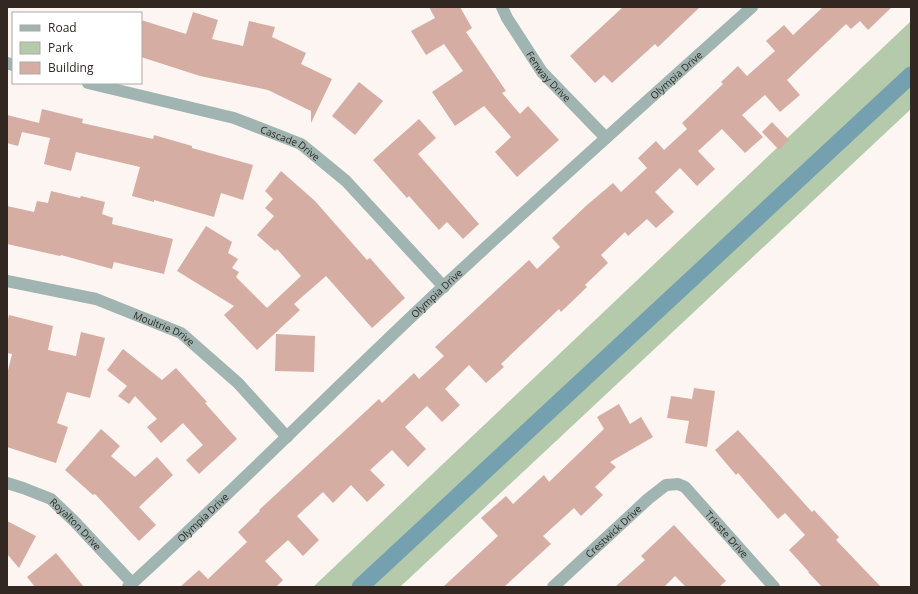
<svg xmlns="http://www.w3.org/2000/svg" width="918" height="594" viewBox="0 0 918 594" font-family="'Open Sans',sans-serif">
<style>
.green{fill:#b5caab}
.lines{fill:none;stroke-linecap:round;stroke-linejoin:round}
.canal{stroke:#75a0af;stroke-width:17}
.building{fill:#d6ada2}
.minor{stroke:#a0b4b1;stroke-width:12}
.labels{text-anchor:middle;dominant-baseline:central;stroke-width:4;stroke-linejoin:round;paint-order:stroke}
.street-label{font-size:10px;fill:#322721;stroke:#fff}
</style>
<rect width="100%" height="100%" fill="#fcf5f2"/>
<path class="green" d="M 911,21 L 911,109 L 400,587 L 313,587 Z"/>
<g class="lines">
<path class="canal" d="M 360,587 L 911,75"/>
</g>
<g class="building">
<path d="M 429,7 L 460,7 L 472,28 L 466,32 L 506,91 L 502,93 L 520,114 L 528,106 L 559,140 L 517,177 L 495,152 L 511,137 L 484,106 L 455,126 L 432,92 L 463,71 L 444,44 L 426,55 L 411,31 L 435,18 Z"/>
<path d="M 623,7 L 700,7 L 658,47 L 655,44 L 612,83 L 604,75 L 595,83 L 570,56 Z"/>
<path d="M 823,7 L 892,7 L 868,30 L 860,21 L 851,29 L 846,24 L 787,80 L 800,95 L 780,112 L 765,95 L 742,115 L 763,137 L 745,153 L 722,129 L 698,151 L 715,169 L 697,186 L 680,168 L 655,192 L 674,212 L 656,228 L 647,219 L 628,236 L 625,232 L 601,255 L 608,263 L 585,285 L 587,287 L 561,312 L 559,309 L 501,364 L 504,367 L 486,383 L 469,365 L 445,389 L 460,405 L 442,422 L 427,406 L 405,427 L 426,449 L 408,467 L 392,450 L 370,470 L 385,485 L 367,502 L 351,485 L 333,503 L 323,492 L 297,516 L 319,540 L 303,556 L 288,540 L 265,561 L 283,580 L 276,587 L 180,587 L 199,570 L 208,579 L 247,542 L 238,532 L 260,511 L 259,510 L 379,399 L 382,403 L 414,373 L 419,379 L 444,356 L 435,347 L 529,260 L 537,269 L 560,247 L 552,238 L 587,205 L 613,183 L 621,192 L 647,168 L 638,158 L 656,141 L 664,150 L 687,129 L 682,123 L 723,84 L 721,82 L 738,66 L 747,76 L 775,51 L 766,41 L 784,25 L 793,35 Z"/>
<path d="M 193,12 L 218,20 L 212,39 L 243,46 L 249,21 L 275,27 L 272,37 L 306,53 L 301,64 L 332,79 L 311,123 L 311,111 L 268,90 L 200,76 L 141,57 L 141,20 L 186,34 Z"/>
<path d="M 359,82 L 383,101 L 355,135 L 332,116 Z"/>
<path d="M 42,109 L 83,119 L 82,123 L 153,139 L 154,135 L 192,146 L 192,148 L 253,165 L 243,200 L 221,193 L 214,217 L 154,200 L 154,202 L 132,196 L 140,167 L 76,152 L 71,171 L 44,164 L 50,138 L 22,132 L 18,146 L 7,143 L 7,115 L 39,123 Z"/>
<path d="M 419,119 L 436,138 L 418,154 L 479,224 L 463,239 L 447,222 L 439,230 L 409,196 L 407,198 L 373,160 Z"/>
<path d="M 772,122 L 789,140 L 779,150 L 762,132 Z"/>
<path d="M 281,171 L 315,201 L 367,260 L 370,258 L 405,298 L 372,328 L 326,276 L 294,304 L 300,310 L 257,350 L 224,315 L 234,306 L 177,271 L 206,226 L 232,242 L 228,253 L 238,259 L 232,268 L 239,272 L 236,277 L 267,308 L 301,276 L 277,249 L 275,251 L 257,235 L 274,216 L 265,208 L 273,199 L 265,191 Z"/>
<path d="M 51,191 L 80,198 L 81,196 L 105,202 L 102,214 L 113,218 L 112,224 L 173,239 L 164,274 L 114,262 L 112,269 L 61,255 L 60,256 L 7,244 L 7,206 L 34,212 L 37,201 L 48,203 Z"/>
<path d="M 9,315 L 53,326 L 48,350 L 76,356 L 81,332 L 105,338 L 90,398 L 67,392 L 57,423 L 68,427 L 56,463 L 7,447 L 7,375 L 12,354 L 7,353 L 7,324 Z"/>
<path d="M 276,334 L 315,336 L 314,372 L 275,371 Z"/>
<path d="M 123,349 L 162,380 L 176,368 L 207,402 L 205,403 L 237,439 L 199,474 L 186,460 L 203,445 L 183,423 L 161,443 L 147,427 L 157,419 L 135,396 L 129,404 L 118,396 L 127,386 L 107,370 Z"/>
<path d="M 694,388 L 715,391 L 707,447 L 685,443 L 689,421 L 667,418 L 671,396 L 692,399 Z"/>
<path d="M 619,404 L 630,424 L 641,417 L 653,437 L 610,462 L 616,467 L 595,487 L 603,495 L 581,516 L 574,508 L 543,536 L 551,544 L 504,587 L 443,587 L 498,536 L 481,518 L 506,496 L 513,504 L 544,475 L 549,482 L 604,429 L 597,417 Z"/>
<path d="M 101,429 L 120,446 L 111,456 L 135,477 L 157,457 L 173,475 L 139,507 L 156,525 L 139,541 L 95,494 L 93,495 L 65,470 Z"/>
<path d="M 738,430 L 812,512 L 814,510 L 839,537 L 836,540 L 881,587 L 822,587 L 808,572 L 809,572 L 789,550 L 805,535 L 785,513 L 778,519 L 738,473 L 736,475 L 715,450 Z"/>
<path d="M 7,521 L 36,536 L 19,568 L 7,554 Z"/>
<path d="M 674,525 L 726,581 L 719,587 L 686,587 L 675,576 L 664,587 L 615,587 L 645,560 L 641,556 Z"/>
<path d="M 56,553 L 84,587 L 35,587 L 27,577 Z"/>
</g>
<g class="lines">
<g class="minor">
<path id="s1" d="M 502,7 L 507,18 L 542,72 L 606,138"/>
<path d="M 7,63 L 13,65"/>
<path id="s2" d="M 88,83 L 234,118 L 301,144 L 346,181 L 444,287"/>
<path id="s3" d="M 7,281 L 96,299 L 181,333 L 238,383 L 287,437"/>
<path id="s4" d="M 7,483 L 23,488 L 51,499 L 75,522 L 132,583"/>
<path id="s5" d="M 128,587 C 236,489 338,385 444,286 C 545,192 649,99 752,7"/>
<path id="s6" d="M 553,587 L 648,499 L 666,485 L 678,484 L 685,487 L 774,587"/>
</g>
</g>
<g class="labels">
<g class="street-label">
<text stroke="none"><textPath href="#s5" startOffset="750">Olympia Drive</textPath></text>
<text stroke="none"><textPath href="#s1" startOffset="84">Fenway Drive</textPath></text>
<text stroke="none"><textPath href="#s2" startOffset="212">Cascade Drive</textPath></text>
<text stroke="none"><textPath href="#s5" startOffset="426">Olympia Drive</textPath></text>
<text stroke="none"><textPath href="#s3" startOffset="165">Moultrie Drive</textPath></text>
<text stroke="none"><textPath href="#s5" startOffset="102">Olympia Drive</textPath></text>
<text stroke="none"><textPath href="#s4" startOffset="82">Royalton Drive</textPath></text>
<text stroke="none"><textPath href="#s6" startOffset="82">Crestwick Drive</textPath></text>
<text stroke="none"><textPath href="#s6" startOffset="235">Trieste Drive</textPath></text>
</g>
</g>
<rect width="918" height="594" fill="none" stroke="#322721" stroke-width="16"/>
<rect x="12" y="12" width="130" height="72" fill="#ffffff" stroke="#ada9a6"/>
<rect x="20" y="25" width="20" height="6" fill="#a0b4b1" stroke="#ada9a6"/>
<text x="48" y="32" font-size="12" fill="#322721">Road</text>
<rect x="20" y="42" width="20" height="12" fill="#b5caab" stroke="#ada9a6"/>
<text x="48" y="52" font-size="12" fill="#322721">Park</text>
<rect x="20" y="62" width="20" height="12" fill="#d6ada2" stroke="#ada9a6"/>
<text x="48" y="72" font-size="12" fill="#322721">Building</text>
</svg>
